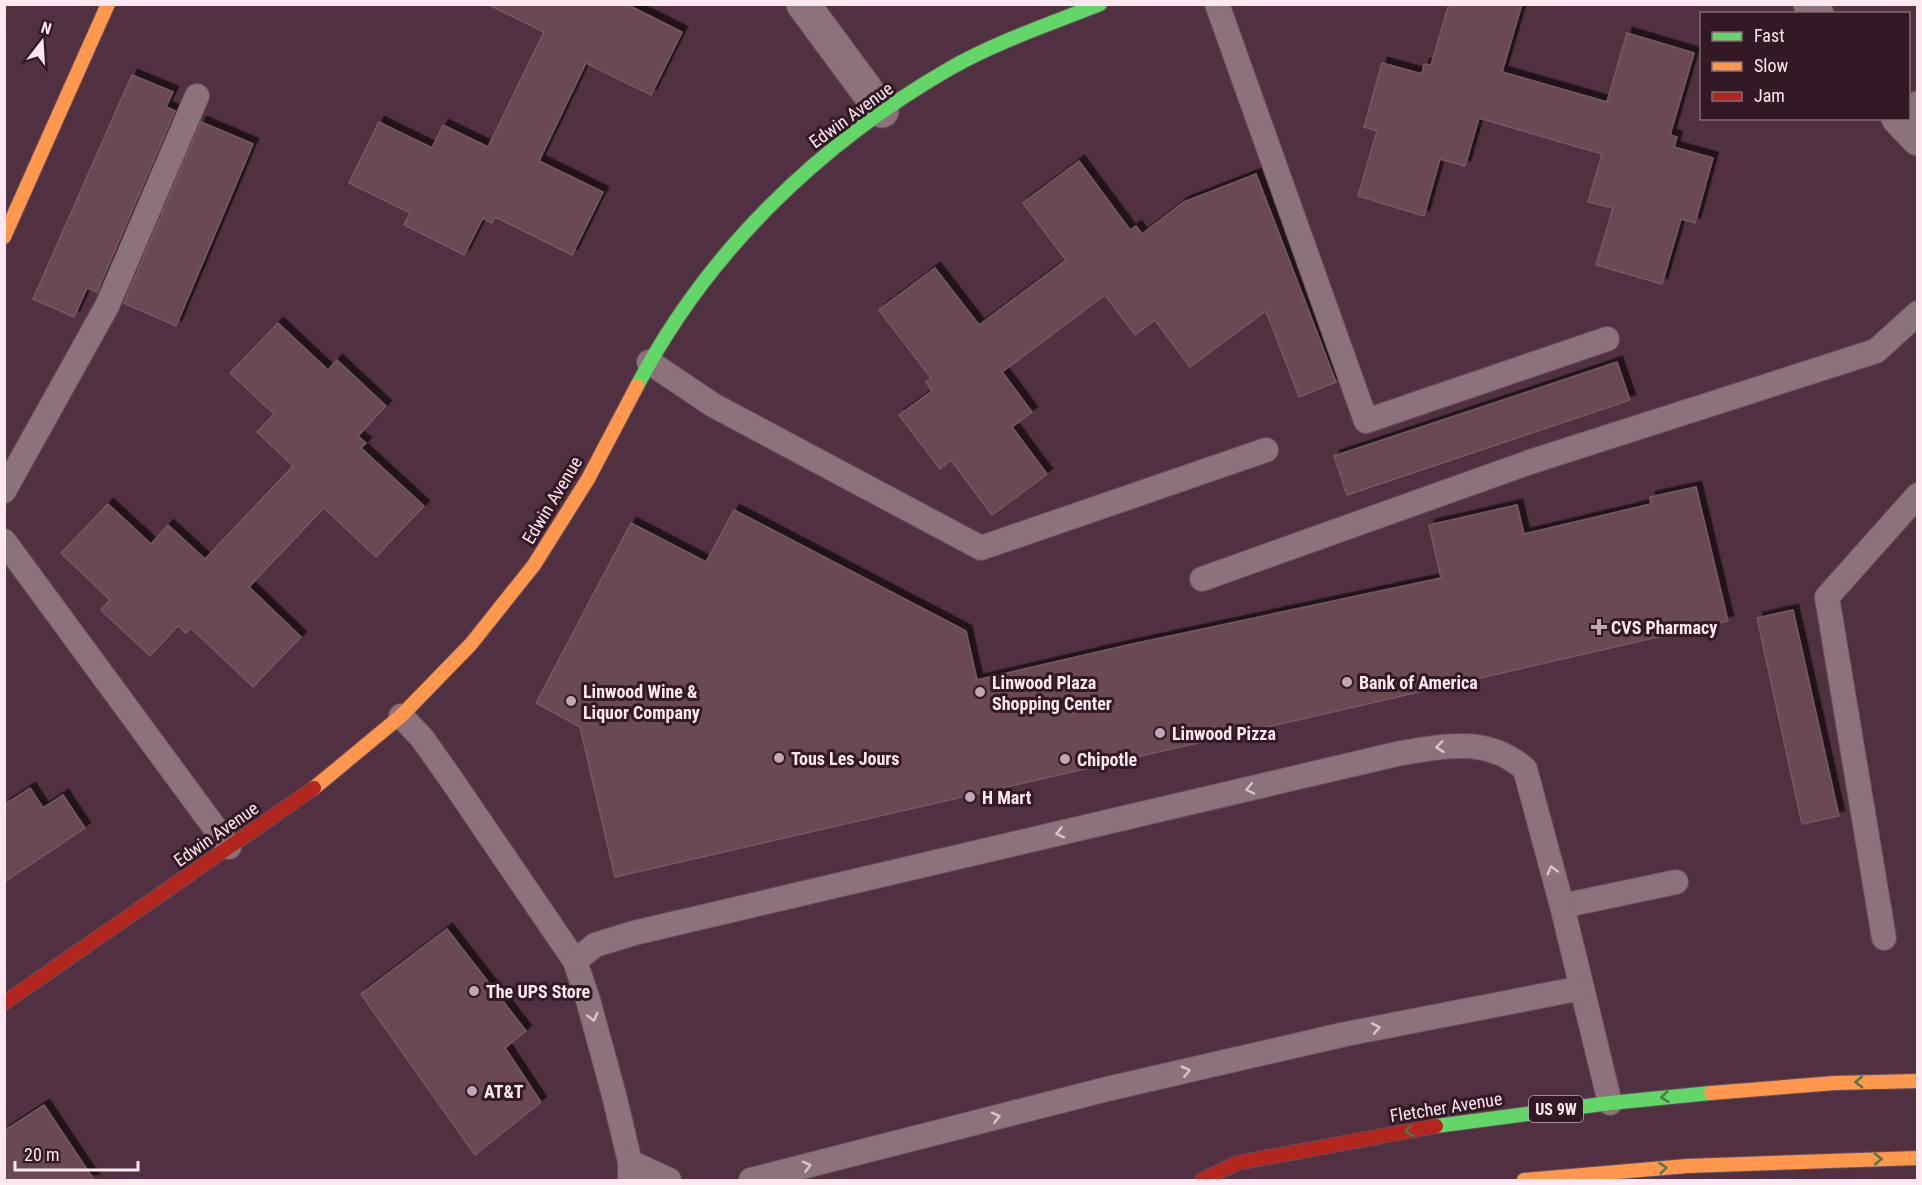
<svg xmlns="http://www.w3.org/2000/svg" width="1922" height="1185" viewBox="0 0 1922 1185" font-family="'Roboto Condensed',sans-serif">
<style>
.building{fill:#6b4854;stroke:#755962;stroke-width:1.5;filter:url(#shadow)}
.lines{fill:none;stroke-linecap:round;stroke-linejoin:round}
.lane-casing{stroke:#674f5c;stroke-width:26}
.street-casing{stroke:#674f5c;stroke-width:35}
.fast-casing{stroke:#674f5c;stroke-width:16}
.slow-casing{stroke:#674f5c;stroke-width:16}
.jam-casing{stroke:#674f5c;stroke-width:16}
.lane{stroke:#8c727d;stroke-width:24}
.street{stroke:#8c727d;stroke-width:33}
.fast{stroke:#63d668;stroke-width:14}
.slow{stroke:#ff974d;stroke-width:14}
.jam{stroke:#b3261e;stroke-width:14}
.oneway{stroke:#dbc4ce}
.oneway2{stroke:#4b7846}
.poi-dot{fill:#c1a7b3;stroke:#331925;stroke-width:2}
.labels{text-anchor:middle;dominant-baseline:central;stroke-width:6;stroke-linejoin:round;paint-order:stroke}
.shield{fill:#331925;stroke:#c0a9b3;stroke-width:1.5}
.shield-label{font-size:16px;font-weight:bold;fill:#fde7f0}
.street-label{font-size:18px;fill:#fde7f0;stroke:#331925}
.poi-label{font-size:18px;font-weight:bold;fill:#fde7f0;stroke:#331925;text-anchor:start}
</style>
<defs>
<filter id="shadow"><feDropShadow dx="5.5" dy="-5.5" stdDeviation="0" flood-color="#0009"/></filter>
</defs>
<rect width="100%" height="100%" fill="#513141"/>
<g class="building">
<path d="M 487,4 L 626,4 L 682,32 L 651,95 L 586,63 L 539,161 L 603,192 L 572,255 L 495,217 L 492,223 L 483,218 L 464,255 L 404,225 L 410,213 L 349,183 L 379,122 L 432,148 L 443,125 L 488,147 L 544,32 Z"/>
<path d="M 1449,4 L 1522,4 L 1502,72 L 1607,102 L 1627,33 L 1694,53 L 1670,135 L 1677,137 L 1674,147 L 1713,158 L 1695,223 L 1681,219 L 1662,284 L 1596,265 L 1613,208 L 1588,202 L 1602,154 L 1540,136 L 1479,118 L 1465,166 L 1440,159 L 1424,216 L 1358,196 L 1377,131 L 1364,127 L 1382,63 L 1422,74 L 1424,64 L 1431,65 Z"/>
<path d="M 132,75 L 173,92 L 166,107 L 175,111 L 97,292 L 87,288 L 74,317 L 33,299 Z"/>
<path d="M 201,122 L 253,144 L 176,326 L 124,303 Z"/>
<path d="M 1079,161 L 1130,230 L 1136,226 L 1142,234 L 1184,202 L 1256,174 L 1336,382 L 1299,397 L 1266,311 L 1190,367 L 1155,320 L 1135,335 L 1105,295 L 1002,372 L 1032,412 L 1012,427 L 1047,474 L 992,515 L 951,460 L 940,469 L 899,415 L 932,391 L 926,382 L 931,378 L 879,310 L 935,268 L 979,325 L 1066,260 L 1023,203 Z"/>
<path d="M 278,323 L 328,370 L 337,360 L 386,406 L 358,436 L 366,443 L 361,448 L 424,506 L 376,557 L 324,508 L 249,587 L 301,637 L 253,687 L 191,628 L 186,633 L 178,626 L 150,656 L 101,610 L 110,600 L 61,553 L 108,504 L 151,544 L 168,525 L 205,559 L 293,466 L 257,432 L 274,414 L 230,373 Z"/>
<path d="M 1617,362 L 1630,400 L 1347,495 L 1334,456 Z"/>
<path d="M 1696,487 L 1728,621 L 615,877 L 580,727 L 536,703 L 631,523 L 706,562 L 734,510 L 966,631 L 977,680 L 1128,645 L 1441,578 L 1429,525 L 1517,505 L 1524,534 L 1651,504 L 1650,497 Z"/>
<path d="M 1793,610 L 1839,816 L 1802,824 L 1757,618 Z"/>
<path d="M 30,788 L 43,808 L 63,795 L 85,828 L 4,882 L 4,805 Z"/>
<path d="M 447,929 L 526,1031 L 505,1048 L 541,1102 L 475,1155 L 361,994 Z"/>
<path d="M 44,1105 L 94,1180 L 4,1180 L 4,1131 Z"/>
</g>
<g class="lines">
<g class="lane-casing">
<g id="lane">
<path d="M 1217,4 L 1366,421 L 1607,339"/>
<path d="M 1908,112 L 1918,103"/>
<path d="M 649,362 L 713,405 L 981,548 L 1266,450"/>
<path d="M 4,491 L 107,306 L 197,96"/>
<path d="M 4,541 L 229,847"/>
<path d="M 1202,579 L 1530,462 L 1876,351 L 1918,313"/>
<path d="M 401,716 L 422,738 L 451,779 L 575,961 L 588,1000 L 614,1095 L 630,1162 L 630,1180"/>
<path d="M 1562,906 L 1676,882"/>
<path d="M 1884,938 L 1827,597 L 1918,495"/>
<path d="M 575,961 L 595,945 L 634,933 L 1401,753 C 1446,746 1487,736 1525,769 L 1562,906 L 1610,1103"/>
<path d="M 630,1162 L 669,1180"/>
<path d="M 751,1180 L 1107,1089 L 1346,1034 L 1582,988"/>
</g>
</g>
<g class="street-casing">
<g id="street">
<path d="M 803,4 L 882,111"/>
<path d="M 1810,4 L 1817,14"/>
<path d="M 1898,118 L 1918,139"/>
</g>
</g>
<g class="fast-casing">
<g id="fast">
<path d="M 637,386 C 707,252 819,144 949,69 C 996,42 1050,24 1100,4"/>
<path d="M 1436,1126 L 1610,1103 L 1711,1093"/>
</g>
</g>
<g class="slow-casing">
<g id="slow">
<path d="M 4,237 L 108,4"/>
<path d="M 314,788 L 401,716 L 471,644 L 534,565 L 588,479 L 637,386"/>
<path d="M 1711,1093 L 1835,1083 L 1918,1081"/>
<path d="M 1524,1180 L 1687,1166 L 1918,1158"/>
</g>
</g>
<g class="jam-casing">
<g id="jam">
<path d="M 4,1003 L 314,788"/>
<path d="M 1202,1180 L 1237,1163 L 1436,1126"/>
</g>
</g>
<use href="#lane" class="lane"/>
<use href="#street" class="street"/>
<use href="#fast" class="fast"/>
<use href="#slow" class="slow"/>
<use href="#jam" class="jam"/>
</g>
<defs><path id="oneway-chevron" d="M-2-3.5L2.5 0L-2 3.5" fill="none" stroke-width="1.6" stroke-linecap="round" stroke-linejoin="round" transform="scale(1.5)"/></defs>
<g class="oneway">
<use href="#oneway-chevron" transform="translate(1440 747) rotate(173)"/>
<use href="#oneway-chevron" transform="translate(1250 789) rotate(168)"/>
<use href="#oneway-chevron" transform="translate(1060 833) rotate(166)"/>
<use href="#oneway-chevron" transform="translate(1552 870) rotate(-105)"/>
<use href="#oneway-chevron" transform="translate(593 1017) rotate(75)"/>
<use href="#oneway-chevron" transform="translate(1376 1028) rotate(-11)"/>
<use href="#oneway-chevron" transform="translate(1186 1071) rotate(-13)"/>
<use href="#oneway-chevron" transform="translate(996 1117) rotate(-14)"/>
<use href="#oneway-chevron" transform="translate(807 1166) rotate(-14)"/>
</g>
<g class="oneway2">
<use href="#oneway-chevron" transform="translate(1859 1082) rotate(179)"/>
<use href="#oneway-chevron" transform="translate(1665 1097) rotate(174)"/>
<use href="#oneway-chevron" transform="translate(1409 1131) rotate(170)"/>
<use href="#oneway-chevron" transform="translate(1878 1159) rotate(-1)"/>
<use href="#oneway-chevron" transform="translate(1663 1168) rotate(-5)"/>
</g>
<g class="poi-dot">
<path d="M1596 618h6v6h6v6h-6v6h-6v-6h-6v-6h6z"/>
<circle cx="1347" cy="682" r="6"/>
<circle cx="980" cy="692" r="6"/>
<circle cx="571" cy="701" r="6"/>
<circle cx="1160" cy="733" r="6"/>
<circle cx="779" cy="758" r="6"/>
<circle cx="1065" cy="759" r="6"/>
<circle cx="970" cy="797" r="6"/>
<circle cx="474" cy="991" r="6"/>
<circle cx="472" cy="1091" r="6"/>
</g>
<g class="labels">
<rect class="shield" x="1529" y="1096" width="54" height="26" rx="4.5"/>
<g class="shield-label">
<text x="1556" y="1109">US 9W</text>
</g>
<g class="street-label">
<text transform="translate(851 115) rotate(-36)">Edwin Avenue</text>
<text transform="translate(552 500) rotate(-59)">Edwin Avenue</text>
<text transform="translate(216 834) rotate(-35)">Edwin Avenue</text>
<text transform="translate(1446 1107) rotate(-9)">Fletcher Avenue</text>
</g>
<g class="poi-label">
<text x="1611" y="627">CVS Pharmacy</text>
<text x="992" y="682">Linwood Plaza<tspan x="992" dy="21">Shopping Center</tspan></text>
<text x="1359" y="682">Bank of America</text>
<text x="583" y="691">Linwood Wine &amp;<tspan x="583" dy="21">Liquor Company</tspan></text>
<text x="1172" y="733">Linwood Pizza</text>
<text x="791" y="758">Tous Les Jours</text>
<text x="1077" y="759">Chipotle</text>
<text x="982" y="797">H Mart</text>
<text x="486" y="991">The UPS Store</text>
<text x="484" y="1091">AT&amp;T</text>
</g>
</g>
<rect width="1922" height="1185" fill="none" stroke="#fde7f0" stroke-width="12"/>
<rect x="1700" y="12" width="210" height="108" fill="#331925" stroke="#846b76" stroke-width="1.5"/>
<rect x="1712" y="32" width="30" height="9" fill="#63d668" stroke="#846b76" stroke-width="1.5"/>
<text x="1754" y="42" font-size="18" fill="#fde7f0">Fast</text>
<rect x="1712" y="62" width="30" height="9" fill="#ff974d" stroke="#846b76" stroke-width="1.5"/>
<text x="1754" y="72" font-size="18" fill="#fde7f0">Slow</text>
<rect x="1712" y="92" width="30" height="9" fill="#b3261e" stroke="#846b76" stroke-width="1.5"/>
<text x="1754" y="102" font-size="18" fill="#fde7f0">Jam</text>
<g transform="translate(42 42) rotate(17)" stroke="#331925" stroke-width="4.5" paint-order="stroke">
<path d="M0-4.5L10 22L0 15L-10 22Z" fill="#fde7f0"/>
<text y="-9" font-size="16" font-weight="bold" text-anchor="middle" fill="#fde7f0">N</text>
</g>
<path d="M15 1161v9h123v-9" fill="none" stroke="#fde7f0" stroke-width="3"/>
<text x="24" y="1161" font-size="18" fill="#fde7f0" stroke="#331925" stroke-width="4.5" paint-order="stroke">20 m</text>
</svg>
